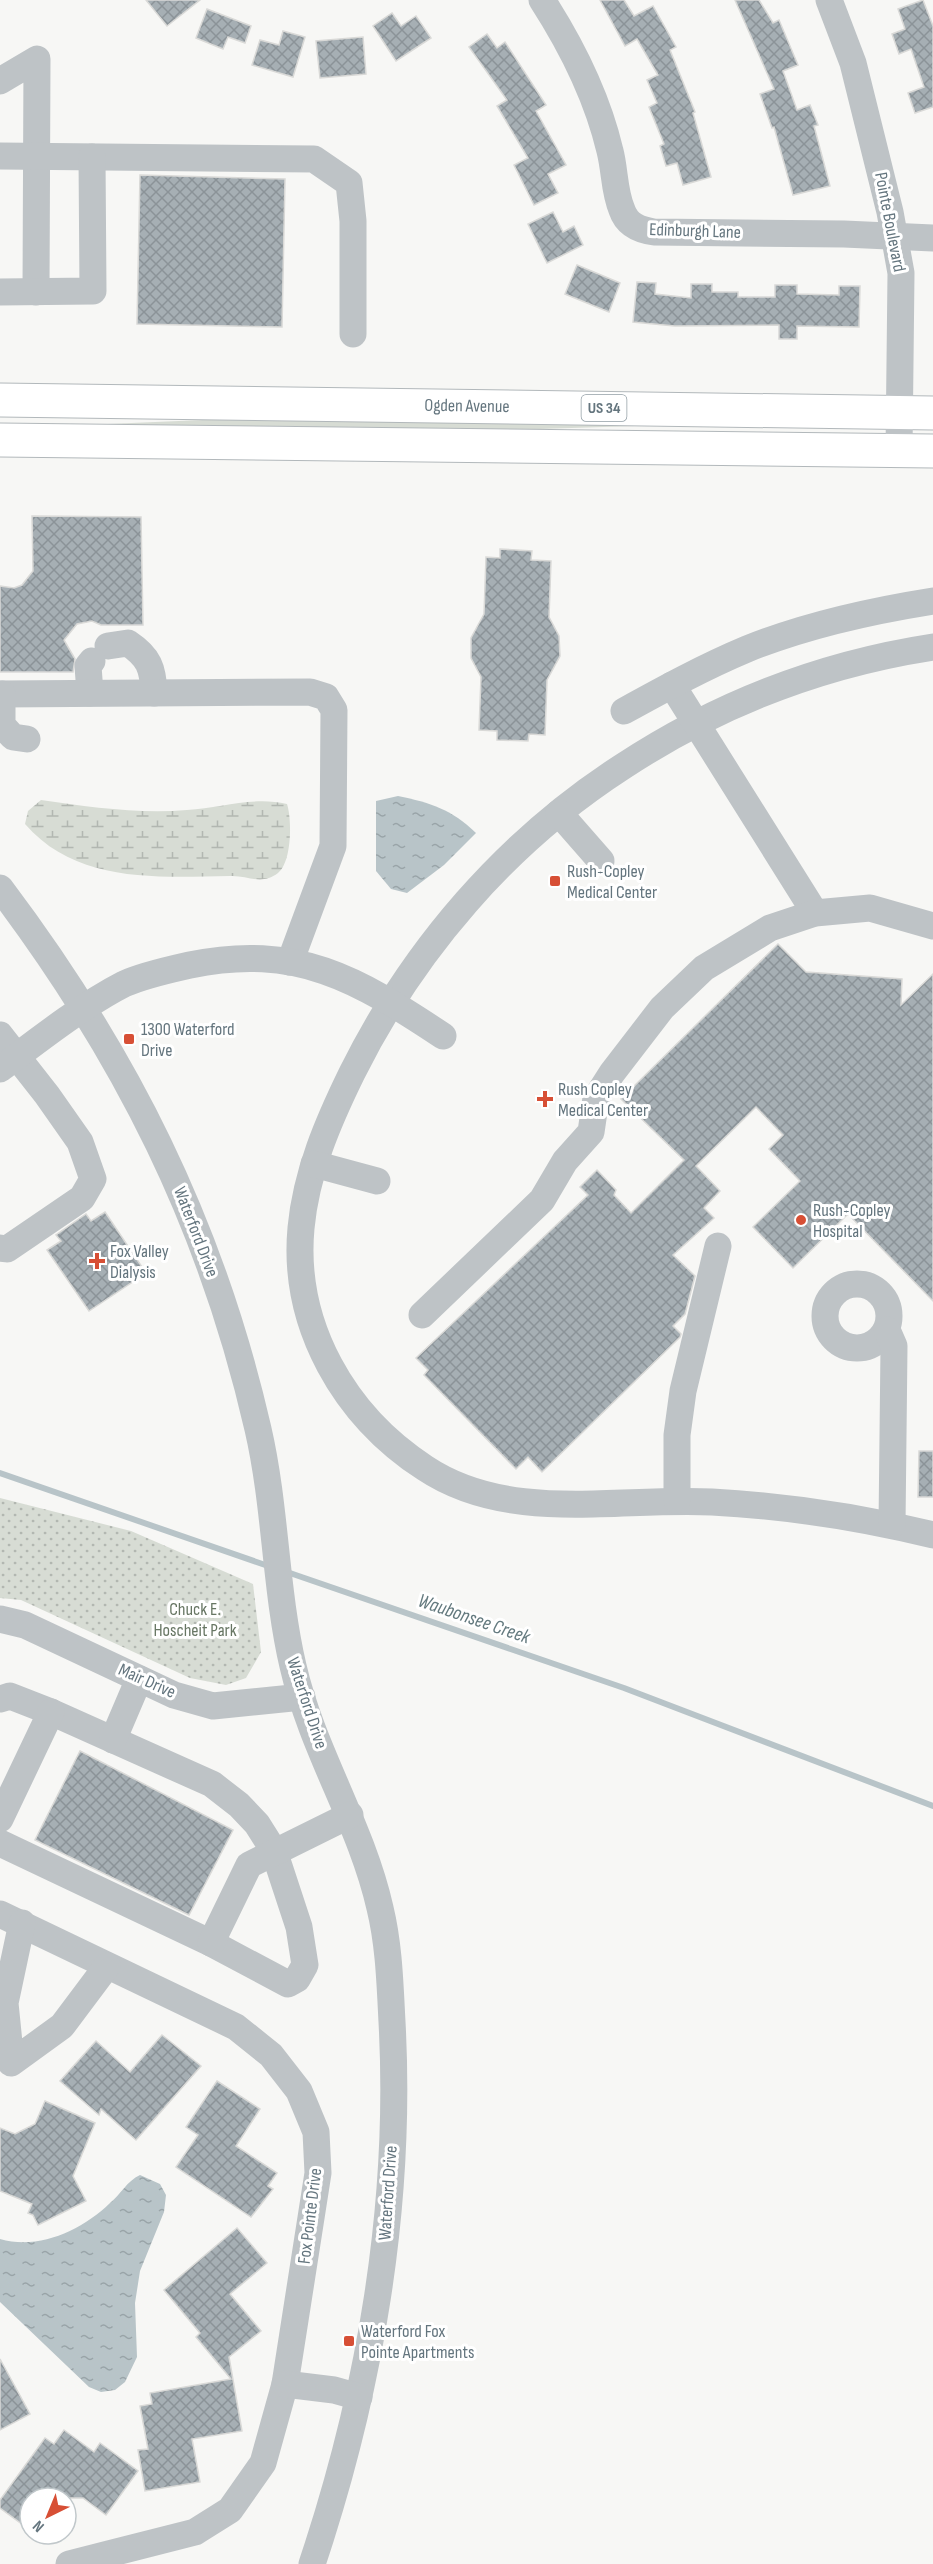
<svg xmlns="http://www.w3.org/2000/svg" width="933" height="2564" viewBox="0 0 933 2564" font-family="'Sofia Sans Condensed',sans-serif">
<style>
.green{fill:#d7dcd4}
.wetland{fill:url(#wetland-marsh)}
.park{fill:url(#park-dots)}
.water{fill:url(#water-ripples)}
.lines{fill:none;stroke-linecap:round;stroke-linejoin:round}
.stream{stroke:#b8c4c8;stroke-width:6}
.building{fill:url(#building-cross-hatch);stroke:#d9d9d7;stroke-width:1.5}
.major-casing{stroke:#b2b8bb;stroke-width:35}
.minor{stroke:#bec3c6;stroke-width:27}
.major{stroke:#fff;stroke-width:33}
.poi-dot{fill:#d74f35;stroke:#fff;stroke-width:2}
.labels{text-anchor:middle;dominant-baseline:central;stroke-width:6;stroke-linejoin:round;paint-order:stroke}
.shield{fill:#fff;stroke:#929ea5;stroke-width:1.5}
.shield-label{font-size:16px;font-weight:bold;fill:#64757e}
.street-label{font-size:18px;fill:#64757e;stroke:#fff}
.poi-label{font-size:18px;fill:#64757e;stroke:#fff;text-anchor:start}
.park-label{font-size:18px;fill:#677663;stroke:#fff}
.water-label{font-size:20px;font-style:italic;fill:#647a7f;stroke:#fff}
</style>
<defs>
<pattern id="wetland-marsh" width="20" height="14" patternUnits="userSpaceOnUse" patternTransform="scale(1.5)"><rect width="20" height="14" fill="#d7dcd4"/><path d="M1 5h8M5 5V1M11 12h8M15 12V8" fill="none" stroke="#b2b7b1"/></pattern>
<pattern id="park-dots" width="8" height="8" patternUnits="userSpaceOnUse" patternTransform="scale(1.5)"><rect width="8" height="8" fill="#d7dcd4"/><path d="M2 2h.1M6 6h.1" fill="none" stroke="#b2b7b1" stroke-width="1.8" stroke-linecap="round"/></pattern>
<pattern id="water-ripples" width="26" height="14" patternUnits="userSpaceOnUse" patternTransform="scale(1.5)"><rect width="26" height="14" fill="#b8c4c8"/><path d="M2 4q2-2 4 0t4 0M15 11q2-2 4 0t4 0" fill="none" stroke="#99a4a8"/></pattern>
<pattern id="building-cross-hatch" width="8" height="8" patternUnits="userSpaceOnUse" patternTransform="scale(1.5)"><rect width="8" height="8" fill="#a6afb4"/><path d="M0 0l8 8M0 8l8-8" fill="none" stroke="#8b9398"/></pattern>
</defs>
<rect width="100%" height="100%" fill="#f7f7f5"/>
<path class="green" d="M 275,417 L 667,425 L 446,432 L 84,425 Z"/>
<path class="wetland" d="M 41,800 C 88,807 139,814 187,810 C 221,808 253,796 287,804 C 292,819 292,862 278,873 C 261,886 248,875 230,876 C 158,877 77,884 25,824 L 28,811 Z"/>
<path class="park" d="M 0,1498 L 131,1531 L 253,1584 L 261,1652 L 246,1678 L 226,1685 L 190,1678 L 21,1600 L 0,1598 Z"/>
<g class="water">
<path d="M 398,796 C 431,803 451,809 476,833 L 444,865 L 407,893 L 391,889 L 376,871 L 376,801 Z"/>
<path d="M 140,2175 L 160,2184 L 166,2195 L 164,2212 L 140,2271 L 135,2303 L 137,2357 L 125,2382 L 115,2390 L 101,2392 L 89,2387 L 0,2302 L 0,2239 C 39,2250 81,2231 110,2203 C 121,2194 127,2181 140,2175 Z"/>
</g>
<g class="lines">
<g class="stream">
<path d="M 0,1473 L 271,1567"/>
<path d="M 287,1572 L 624,1688 L 933,1806"/>
</g>
</g>
<g class="building">
<path d="M 146,0 L 200,0 L 167,26 Z"/>
<path d="M 600,0 L 624,0 L 634,16 L 653,6 L 676,47 L 670,50 L 695,112 L 693,113 L 711,177 L 683,185 L 677,163 L 666,166 L 660,146 L 664,144 L 649,107 L 657,103 L 647,80 L 658,75 L 637,39 L 625,46 Z"/>
<path d="M 735,0 L 759,0 L 773,23 L 779,20 L 798,65 L 783,71 L 797,110 L 810,105 L 818,125 L 814,126 L 830,186 L 793,195 L 774,127 L 772,128 L 760,94 L 774,89 Z"/>
<path d="M 923,0 L 933,26 L 933,107 L 915,113 L 908,93 L 924,87 L 911,49 L 899,54 L 892,34 L 905,29 L 898,9 Z"/>
<path d="M 207,9 L 251,26 L 245,43 L 228,37 L 223,49 L 196,38 Z"/>
<path d="M 392,13 L 401,26 L 416,16 L 431,38 L 396,61 L 373,26 Z"/>
<path d="M 283,31 L 305,37 L 293,77 L 252,65 L 260,40 L 279,45 Z"/>
<path d="M 487,34 L 497,48 L 505,42 L 546,105 L 536,111 L 566,165 L 548,174 L 558,193 L 534,205 L 514,165 L 528,158 L 497,106 L 507,100 L 469,47 Z"/>
<path d="M 363,37 L 366,74 L 320,78 L 316,41 Z"/>
<path d="M 140,175 L 285,179 L 282,327 L 137,324 Z"/>
<path d="M 553,212 L 563,232 L 574,226 L 583,245 L 547,263 L 528,224 Z"/>
<path d="M 577,265 L 620,283 L 609,312 L 565,294 Z"/>
<path d="M 637,282 L 656,283 L 655,294 L 691,298 L 691,284 L 712,284 L 712,292 L 738,292 L 738,297 L 775,297 L 775,285 L 797,285 L 797,294 L 839,295 L 839,286 L 860,286 L 859,327 L 797,326 L 797,339 L 779,339 L 779,325 L 675,326 L 633,322 Z"/>
<path d="M 32,516 L 141,517 L 143,625 L 101,625 L 92,621 L 77,624 L 64,640 L 75,659 L 73,672 L 0,672 L 0,586 L 14,588 L 22,585 L 33,571 Z"/>
<path d="M 500,549 L 532,551 L 531,560 L 551,561 L 549,617 L 559,636 L 560,656 L 547,680 L 545,735 L 529,734 L 528,741 L 497,740 L 497,731 L 479,730 L 481,677 L 471,658 L 471,638 L 484,614 L 486,557 L 500,558 Z"/>
<path d="M 778,944 L 806,972 L 902,979 L 901,1005 L 933,974 L 933,1301 L 848,1214 L 793,1268 L 753,1227 L 800,1181 L 769,1149 L 783,1135 L 756,1107 L 696,1166 L 720,1191 L 704,1208 L 714,1218 L 673,1255 L 695,1276 L 685,1314 L 673,1326 L 681,1334 L 680,1337 L 542,1472 L 528,1457 L 516,1469 L 424,1375 L 428,1370 L 416,1358 L 588,1195 L 580,1187 L 597,1170 L 616,1190 L 614,1195 L 631,1213 L 684,1160 L 621,1099 Z"/>
<path d="M 105,1212 L 146,1273 L 89,1311 L 47,1250 L 61,1241 L 56,1235 L 86,1214 L 91,1221 Z"/>
<path d="M 919,1451 L 933,1451 L 933,1497 L 918,1497 Z"/>
<path d="M 80,1751 L 233,1830 L 189,1915 L 35,1840 Z"/>
<path d="M 162,2035 L 201,2066 L 136,2140 L 101,2109 L 99,2115 L 60,2081 L 96,2041 L 130,2072 Z"/>
<path d="M 217,2081 L 260,2109 L 236,2146 L 277,2173 L 268,2186 L 273,2189 L 251,2217 L 176,2167 L 198,2135 L 186,2127 Z"/>
<path d="M 45,2101 L 95,2123 L 73,2176 L 86,2201 L 38,2225 L 33,2215 L 28,2213 L 32,2204 L 0,2191 L 0,2128 L 15,2134 L 35,2124 Z"/>
<path d="M 237,2228 L 267,2263 L 230,2294 L 261,2331 L 229,2357 L 242,2431 L 192,2439 L 200,2482 L 145,2491 L 138,2450 L 148,2449 L 140,2406 L 152,2404 L 150,2393 L 231,2379 L 196,2337 L 200,2333 L 164,2290 Z"/>
<path d="M 0,2359 L 30,2414 L 0,2430 Z"/>
<path d="M 64,2430 L 94,2452 L 100,2443 L 138,2471 L 106,2515 L 83,2498 L 30,2498 L 30,2530 L 0,2508 L 0,2500 L 45,2438 L 54,2444 Z"/>
</g>
<g class="lines">
<g class="major-casing">
<g id="major">
<path d="M 0,400 L 933,413"/>
<path d="M 0,440 L 933,451"/>
</g>
</g>
<g class="minor">
<path d="M 542,0 C 573,48 597,96 610,151 C 615,170 614,192 622,210 C 627,225 640,230 654,232 L 844,234 L 933,238"/>
<path d="M 829,0 L 853,63 L 890,212 L 901,273 L 899,451"/>
<path d="M 0,81 L 37,59 L 36,292"/>
<path d="M 0,156 L 314,159 L 349,183 L 353,221 L 353,334"/>
<path d="M 0,292 L 93,291 L 92,157"/>
<path d="M 108,646 L 128,643 C 149,657 153,668 154,693"/>
<path d="M 933,647 C 822,664 716,705 622,767 C 506,842 413,950 352,1073 C 328,1122 306,1173 301,1228 C 292,1326 345,1416 425,1468 C 509,1524 618,1497 712,1502 C 786,1506 860,1517 933,1535"/>
<path d="M 672,685 L 815,913"/>
<path d="M 90,693 L 88,666 L 92,661"/>
<path d="M 0,694 L 310,692 L 326,697 L 334,710 L 333,846 L 290,962"/>
<path d="M 2,694 L 2,725 L 13,737 L 27,739"/>
<path d="M 624,711 C 664,689 704,667 747,649 C 806,625 870,611 933,601"/>
<path d="M 559,813 L 601,861"/>
<path d="M 0,888 C 126,1055 211,1224 258,1429 C 276,1507 275,1589 293,1666 C 312,1750 361,1824 380,1908 C 389,1945 390,1984 392,2022 C 402,2205 370,2391 312,2564"/>
<path d="M 0,1035 L 47,1095 L 80,1142 L 93,1179 L 82,1198 L 7,1249 L 0,1248"/>
<path d="M 0,1069 C 37,1041 83,1005 124,984 C 144,975 168,970 190,965 C 297,943 357,979 443,1036"/>
<path d="M 314,1164 L 377,1181"/>
<circle cx="857" cy="1316" r="32"/>
<path d="M 422,1315 L 542,1200 L 565,1161 L 591,1132 L 596,1098 L 612,1073 L 662,1008 L 704,968 L 770,928 L 815,913 L 870,908 L 933,926"/>
<path d="M 887,1330 L 894,1346 L 892,1525"/>
<path d="M 677,1500 L 677,1435 L 683,1391 L 718,1246"/>
<path d="M 0,1619 L 25,1625 L 174,1695 L 213,1706 L 302,1697"/>
<path d="M 0,1699 L 10,1696 L 51,1712 L 212,1784 L 239,1805 L 257,1824 L 274,1851 L 299,1927 L 305,1965 L 297,1979 L 288,1984 L 211,1943 L 0,1843"/>
<path d="M 113,1740 L 139,1679"/>
<path d="M 0,1819 L 51,1712"/>
<path d="M 0,1914 L 236,2027 L 271,2055 L 299,2091 L 316,2132 L 318,2173 L 285,2384 L 263,2463 L 230,2510 L 195,2532 L 69,2564"/>
<path d="M 22,1923 L 5,2003 L 11,2063 L 62,2026 L 107,1966"/>
<path d="M 211,1943 L 249,1865 L 350,1815"/>
<path d="M 285,2384 L 334,2390 L 359,2397"/>
</g>
<use href="#major" class="major"/>
</g>
<g class="poi-dot">
<rect x="549" y="875" width="12" height="12" rx="3"/>
<rect x="123" y="1033" width="12" height="12" rx="3"/>
<path d="M542 1090h6v6h6v6h-6v6h-6v-6h-6v-6h6z"/>
<circle cx="801" cy="1220" r="6"/>
<path d="M94 1252h6v6h6v6h-6v6h-6v-6h-6v-6h6z"/>
<rect x="343" y="2335" width="12" height="12" rx="3"/>
</g>
<g class="labels">
<rect class="shield" x="581.5" y="395" width="45" height="26" rx="4.5"/>
<g class="shield-label">
<text x="604" y="408">US 34</text>
</g>
<g class="street-label">
<text transform="translate(890 222) rotate(79)">Pointe Boulevard</text>
<text transform="translate(695 231) rotate(2)">Edinburgh Lane</text>
<text transform="translate(467 406) rotate(1)">Ogden Avenue</text>
<text transform="translate(196 1232) rotate(69)">Waterford Drive</text>
<text transform="translate(147 1681) rotate(24)">Mair Drive</text>
<text transform="translate(307 1703) rotate(72)">Waterford Drive</text>
<text transform="translate(388 2193) rotate(-86)">Waterford Drive</text>
<text transform="translate(310 2216) rotate(-83)">Fox Pointe Drive</text>
</g>
<g class="poi-label">
<text x="567" y="871">Rush-Copley<tspan x="567" dy="21">Medical Center</tspan></text>
<text x="141" y="1029">1300 Waterford<tspan x="141" dy="21">Drive</tspan></text>
<text x="558" y="1089">Rush Copley<tspan x="558" dy="21">Medical Center</tspan></text>
<text x="813" y="1210">Rush-Copley<tspan x="813" dy="21">Hospital</tspan></text>
<text x="110" y="1251">Fox Valley<tspan x="110" dy="21">Dialysis</tspan></text>
<text x="361" y="2331">Waterford Fox<tspan x="361" dy="21">Pointe Apartments</tspan></text>
</g>
<g class="park-label">
<text x="195" y="1609">Chuck E.<tspan x="195" dy="21">Hoscheit Park</tspan></text>
</g>
<g class="water-label">
<text transform="translate(474 1619) rotate(19)">Waubonsee Creek</text>
</g>
</g>
<g transform="translate(48 2516) rotate(223)"><circle r="28" fill="#ffffff" stroke="#c1c8cb" stroke-width="1.5"/>
<path d="M0-4.5L10 22L0 15L-10 22Z" fill="#d74f35"/>
<text y="-9" font-size="16" font-weight="bold" text-anchor="middle" fill="#64757e">N</text>
</g>
</svg>
